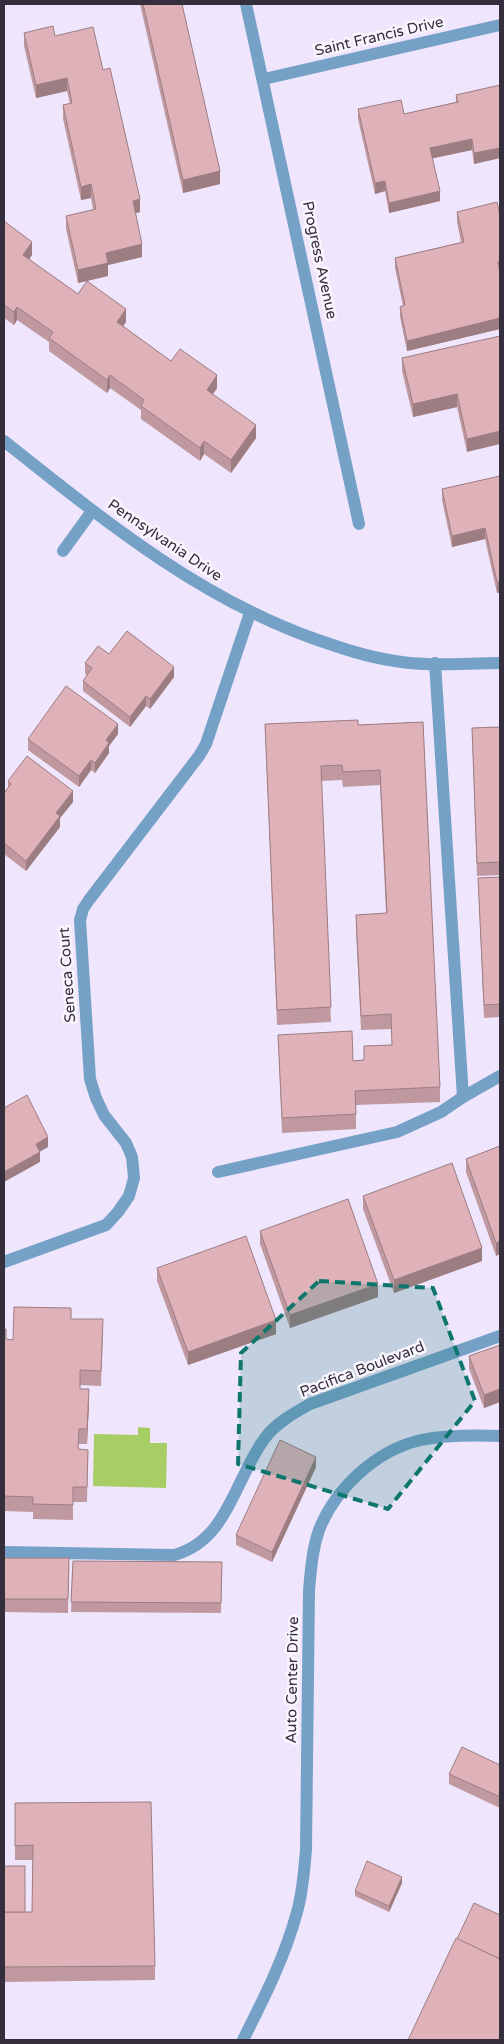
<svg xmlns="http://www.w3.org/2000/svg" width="504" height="2044" viewBox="0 0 504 2044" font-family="'Varela Round',sans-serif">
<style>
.green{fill:#a8cd64}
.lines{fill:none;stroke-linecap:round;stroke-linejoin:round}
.minor{stroke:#76a1c7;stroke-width:12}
.wall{fill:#c099a0}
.shaded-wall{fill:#9c7d82}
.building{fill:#dfb2ba;stroke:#9c7d82}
.marked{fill:#0f766e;fill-opacity:0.2;stroke:#0f766e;stroke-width:4;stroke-dasharray:10 6;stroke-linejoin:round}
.labels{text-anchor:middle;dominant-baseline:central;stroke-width:5;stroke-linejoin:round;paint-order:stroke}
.street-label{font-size:15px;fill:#352e3d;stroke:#f9f6fd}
</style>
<rect width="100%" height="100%" fill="#efe5fc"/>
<path class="green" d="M 138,1427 L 150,1428 L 150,1443 L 167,1443 L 166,1488 L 93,1486 L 94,1434 L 138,1435 Z"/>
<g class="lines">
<g class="minor">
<path d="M 246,4 L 359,524"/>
<path d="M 264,79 L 500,25"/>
<path d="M 4,441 C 101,518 197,597 315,639 C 341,648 367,657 395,661 C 429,667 466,663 500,663"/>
<path d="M 63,551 L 92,511"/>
<path d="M 435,663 L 463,1097"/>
<path d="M 218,1172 L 397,1132 L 441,1112 L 463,1097 L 500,1076"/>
<path d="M 4,1262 L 106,1225 L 118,1212 L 129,1196 L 134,1178 L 132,1157 L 126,1143 L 104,1115 L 96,1098 L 90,1079 L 80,920 L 83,909 L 89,900 L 199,756 L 206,744 L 250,613"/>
<path d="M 4,1552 L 174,1555 C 228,1541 235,1478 265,1438 C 276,1423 294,1413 310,1404 L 500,1336"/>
<path d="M 243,2040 C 264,1998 285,1957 297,1912 C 303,1892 304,1870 306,1850 L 309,1590 C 311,1570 312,1550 319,1530 C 335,1489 376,1450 421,1440 C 446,1435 474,1435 500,1436"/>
</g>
</g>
<g class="wall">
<path d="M 140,4 L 182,4 L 220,184 L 183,193 Z"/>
<path d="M 24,33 L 55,36 L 103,70 L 140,212 L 135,213 L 142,257 L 108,265 L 108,276 L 78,283 L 66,229 L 66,216 L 93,210 L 91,198 L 81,200 L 63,119 L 63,105 L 70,104 L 67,91 L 36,98 L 24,46 Z"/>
<path d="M 500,85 L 500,158 L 474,164 L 472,150 L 432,158 L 440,201 L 389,213 L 385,191 L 375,194 L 358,119 L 358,109 L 404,114 L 456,102 L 456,95 Z"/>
<path d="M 457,212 L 500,215 L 500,329 L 407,351 L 400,317 L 400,307 L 403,306 L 395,268 L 395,258 L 461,242 L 457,222 Z"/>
<path d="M 4,221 L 32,255 L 29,259 L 78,294 L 126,322 L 123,326 L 171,361 L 217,388 L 213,394 L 256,438 L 231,473 L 204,454 L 200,461 L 141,419 L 141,410 L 110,388 L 107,393 L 49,351 L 49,342 L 17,320 L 14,325 L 4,318 Z"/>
<path d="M 500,336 L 467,452 L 457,407 L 413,417 L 402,371 L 402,358 Z"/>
<path d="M 500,476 L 500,592 L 497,593 L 485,539 L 452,547 L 442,500 L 442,489 Z"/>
<path d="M 109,654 L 174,677 L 150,709 L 146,706 L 130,727 L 83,691 L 83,681 L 87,675 L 85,674 L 85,663 Z"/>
<path d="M 423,722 L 440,1087 L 440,1102 L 356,1105 L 356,1129 L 282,1133 L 278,1035 L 353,1061 L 364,1060 L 364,1046 L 392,1045 L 391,1029 L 361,1030 L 356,929 L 356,915 L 386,913 L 380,785 L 343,787 L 342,780 L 321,781 L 331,1022 L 277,1025 L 265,724 L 358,725 Z"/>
<path d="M 500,727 L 500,875 L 477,876 L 472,728 Z"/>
<path d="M 118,734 L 109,746 L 109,753 L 95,773 L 91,770 L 79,787 L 28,750 L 28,739 Z"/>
<path d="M 8,781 L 73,802 L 60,818 L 60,827 L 26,871 L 4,854 L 4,793 L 8,788 Z"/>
<path d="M 500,877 L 500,1017 L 484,1018 L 478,878 Z"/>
<path d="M 500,1146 L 496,1256 L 466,1172 L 466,1159 Z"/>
<path d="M 363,1196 L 482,1261 L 394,1293 L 363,1209 Z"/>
<path d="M 260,1231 L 378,1297 L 290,1328 L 260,1244 Z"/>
<path d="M 157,1268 L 276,1334 L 188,1365 L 157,1281 Z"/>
<path d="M 71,1319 L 103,1334 L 101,1386 L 80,1385 L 80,1389 L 89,1403 L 87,1444 L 79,1444 L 78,1449 L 88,1450 L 87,1502 L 73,1502 L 73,1520 L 33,1519 L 33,1512 L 4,1511 L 4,1329 L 6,1339 L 13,1340 Z"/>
<path d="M 500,1345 L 500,1402 L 484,1408 L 469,1369 L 469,1356 Z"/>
<path d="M 316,1467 L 272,1562 L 236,1545 L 236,1535 Z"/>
<path d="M 4,1558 L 69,1558 L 68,1613 L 4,1612 Z"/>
<path d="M 73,1561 L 222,1562 L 221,1613 L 71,1612 Z"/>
<path d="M 500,1765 L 500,1808 L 449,1784 L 449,1774 Z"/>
<path d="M 15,1803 L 155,1966 L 155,1980 L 4,1982 L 4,1866 L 25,1912 L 32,1912 L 33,1860 L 15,1860 Z"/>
<path d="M 402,1883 L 389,1912 L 355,1896 L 355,1891 Z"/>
</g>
<g class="shaded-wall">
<path d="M 67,78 L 67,91 L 36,98 L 36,85 Z"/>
<path d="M 472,139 L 472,150 L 430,159 L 430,148 Z"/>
<path d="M 500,148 L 500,158 L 474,164 L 474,153 Z"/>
<path d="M 220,171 L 220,184 L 183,193 L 183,180 Z"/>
<path d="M 385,181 L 385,191 L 375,194 L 375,183 Z"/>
<path d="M 91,184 L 91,198 L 81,200 L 81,187 Z"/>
<path d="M 440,191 L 440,201 L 389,213 L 389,203 Z"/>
<path d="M 140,199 L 140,212 L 133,214 L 133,201 Z"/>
<path d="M 32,242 L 32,255 L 23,268 L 23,255 Z"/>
<path d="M 142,244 L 142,257 L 108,265 L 108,276 L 78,283 L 78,270 L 106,253 Z"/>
<path d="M 17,307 L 17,320 L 14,325 L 14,312 Z"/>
<path d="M 126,309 L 126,322 L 117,335 L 117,322 Z"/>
<path d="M 500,318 L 500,329 L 407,351 L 407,341 Z"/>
<path d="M 110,375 L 110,388 L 107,393 L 107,380 Z"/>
<path d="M 217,375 L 217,388 L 207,403 L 207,390 Z"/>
<path d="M 457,394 L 457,407 L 413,417 L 413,404 Z"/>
<path d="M 256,425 L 256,438 L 231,473 L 231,460 Z"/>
<path d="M 500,431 L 500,444 L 467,452 L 467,439 Z"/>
<path d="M 204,441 L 204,454 L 200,461 L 200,448 Z"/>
<path d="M 485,528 L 485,539 L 452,547 L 452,536 Z"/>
<path d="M 497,582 L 500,582 L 500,592 L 497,593 Z"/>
<path d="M 174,667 L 174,677 L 150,709 L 150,699 Z"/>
<path d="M 146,696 L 146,706 L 130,727 L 130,717 Z"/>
<path d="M 118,724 L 118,734 L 109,746 L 109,753 L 95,773 L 95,763 L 106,740 Z"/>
<path d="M 91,760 L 91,770 L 79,787 L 79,776 Z"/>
<path d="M 73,791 L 73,802 L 60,818 L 60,827 L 26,871 L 26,861 L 56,813 Z"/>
<path d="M 48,1137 L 48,1147 L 36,1154 L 36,1144 Z"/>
<path d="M 40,1152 L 40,1162 L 4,1182 L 4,1172 Z"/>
<path d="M 500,1241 L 500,1254 L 496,1256 L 496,1243 Z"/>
<path d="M 482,1248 L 482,1261 L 394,1293 L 394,1280 Z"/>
<path d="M 378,1284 L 378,1297 L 290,1328 L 290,1315 Z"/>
<path d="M 276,1320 L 276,1334 L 188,1365 L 188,1352 Z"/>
<path d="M 89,1389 L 89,1403 L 87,1444 L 87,1429 Z"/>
<path d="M 500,1389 L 500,1402 L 484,1408 L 484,1395 Z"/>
<path d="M 316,1457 L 316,1467 L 272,1562 L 272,1552 Z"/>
<path d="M 402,1877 L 402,1883 L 389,1912 L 389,1906 Z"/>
</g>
<g class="building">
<path d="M 143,4 L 182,4 L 220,171 L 183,180 Z"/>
<path d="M 53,26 L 55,36 L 93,27 L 103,70 L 110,68 L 140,199 L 133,201 L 142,244 L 106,253 L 108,263 L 78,270 L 66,216 L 96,209 L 91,184 L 81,187 L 63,105 L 72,103 L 67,78 L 36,85 L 24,33 Z"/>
<path d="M 500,85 L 500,148 L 474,153 L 472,139 L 430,148 L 440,191 L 389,203 L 385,181 L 375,183 L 358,109 L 401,100 L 404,114 L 458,102 L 456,95 Z"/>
<path d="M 497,202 L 500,215 L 500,262 L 498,262 L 500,272 L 500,318 L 407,341 L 400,307 L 405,305 L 395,258 L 464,242 L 457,212 Z"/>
<path d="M 4,221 L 32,242 L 23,255 L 78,294 L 87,281 L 126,309 L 117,322 L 171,361 L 180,349 L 217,375 L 207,390 L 256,425 L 231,460 L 204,441 L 200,448 L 141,406 L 144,400 L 110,375 L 107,380 L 49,338 L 53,332 L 17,307 L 14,312 L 4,305 Z"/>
<path d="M 500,336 L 500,431 L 467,439 L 457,394 L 413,404 L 402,358 Z"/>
<path d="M 500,476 L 500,582 L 497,582 L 485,528 L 452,536 L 442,489 Z"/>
<path d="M 127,631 L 174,667 L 150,699 L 146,696 L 130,717 L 83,681 L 92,668 L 85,663 L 98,646 L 109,654 Z"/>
<path d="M 66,686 L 118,724 L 106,740 L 109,743 L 95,763 L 91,760 L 79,776 L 28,739 Z"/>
<path d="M 358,720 L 358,725 L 423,722 L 440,1087 L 355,1091 L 356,1114 L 282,1118 L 278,1035 L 352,1031 L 353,1061 L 364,1060 L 364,1046 L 392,1045 L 391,1014 L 361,1016 L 356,915 L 387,913 L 380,770 L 343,772 L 342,765 L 321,766 L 331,1007 L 277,1010 L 265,724 Z"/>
<path d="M 500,727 L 500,862 L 477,863 L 472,728 Z"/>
<path d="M 27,756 L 73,791 L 56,813 L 60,816 L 26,861 L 4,843 L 4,793 L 11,784 L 8,781 Z"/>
<path d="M 500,877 L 500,1004 L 484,1005 L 478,878 Z"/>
<path d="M 27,1095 L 48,1137 L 36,1144 L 40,1152 L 4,1172 L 4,1108 Z"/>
<path d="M 500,1146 L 500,1241 L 496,1243 L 466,1159 Z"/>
<path d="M 452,1163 L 482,1248 L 394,1280 L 363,1196 Z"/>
<path d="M 348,1199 L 378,1284 L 290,1315 L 260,1231 Z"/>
<path d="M 246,1236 L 276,1320 L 188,1352 L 157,1268 Z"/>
<path d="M 14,1307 L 71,1308 L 71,1319 L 103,1319 L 101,1371 L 80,1370 L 80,1389 L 89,1389 L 87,1429 L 79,1429 L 78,1449 L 88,1450 L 87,1487 L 73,1487 L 73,1505 L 33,1504 L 33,1497 L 4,1496 L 4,1329 L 6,1329 L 6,1339 L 13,1340 Z"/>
<path d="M 500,1345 L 500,1389 L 484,1395 L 469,1356 Z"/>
<path d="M 280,1440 L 316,1457 L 272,1552 L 236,1535 Z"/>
<path d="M 4,1558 L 69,1558 L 68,1599 L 4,1599 Z"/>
<path d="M 73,1561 L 222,1562 L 221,1603 L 71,1602 Z"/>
<path d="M 462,1747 L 500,1765 L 500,1797 L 449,1774 Z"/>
<path d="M 151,1802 L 155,1966 L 4,1967 L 4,1912 L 32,1912 L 33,1845 L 15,1846 L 15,1803 Z"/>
<path d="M 367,1861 L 402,1877 L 389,1906 L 355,1891 Z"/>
<rect x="4" y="1866" width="21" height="46"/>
<path d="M 474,1903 L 500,1915 L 500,1959 L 457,1939 Z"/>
<path d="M 456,1938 L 500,1959 L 500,2040 L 408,2040 Z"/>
</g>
<path class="marked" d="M 319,1281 L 433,1288 L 475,1401 L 388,1509 L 238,1464 L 241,1353 Z"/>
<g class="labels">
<g class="street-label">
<text transform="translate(379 36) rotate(-13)">Saint Francis Drive</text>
<text transform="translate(320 260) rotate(78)">Progress Avenue</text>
<text transform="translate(165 540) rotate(34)">Pennsylvania Drive</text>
<text transform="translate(67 975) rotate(-94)">Seneca Court</text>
<text transform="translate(362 1369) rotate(-21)">Pacifica Boulevard</text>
<text transform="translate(292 1680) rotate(-89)">Auto Center Drive</text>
</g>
</g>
<rect width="504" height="2044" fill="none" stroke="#352e3d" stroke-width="10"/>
</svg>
